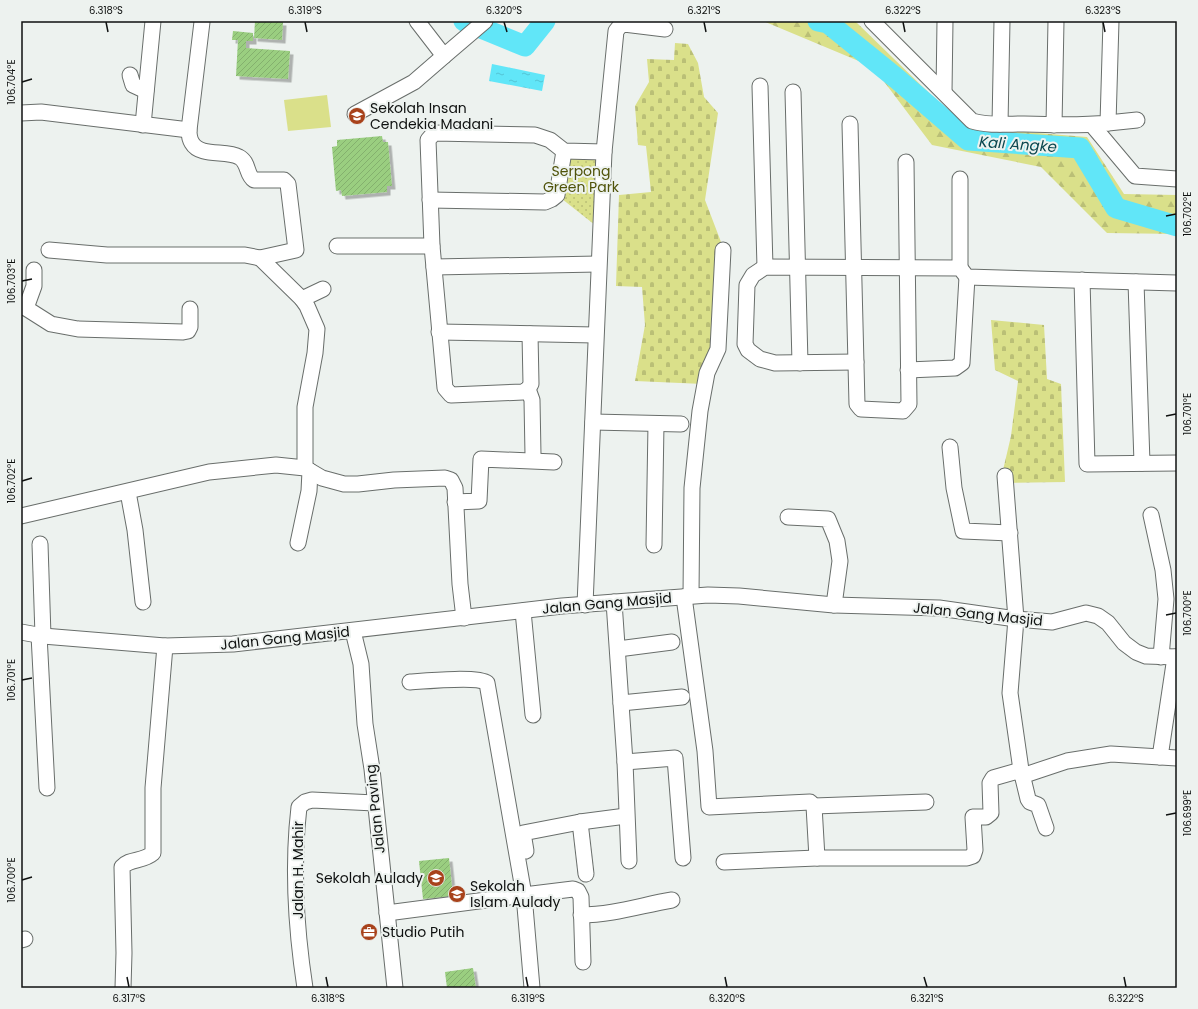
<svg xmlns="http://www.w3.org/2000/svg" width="1198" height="1009" viewBox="0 0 1198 1009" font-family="Poppins,sans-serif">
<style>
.grass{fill:#dae08a}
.forest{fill:url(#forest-firs)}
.cemetery{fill:url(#cemetery-stones)}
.park{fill:url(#park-dots)}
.water{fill:url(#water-ripples)}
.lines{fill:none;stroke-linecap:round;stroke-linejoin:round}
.river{stroke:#61e6f8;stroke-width:21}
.building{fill:url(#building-hatch);filter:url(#shadow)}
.minor-casing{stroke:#696e6b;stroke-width:17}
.minor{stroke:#fff;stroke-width:15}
.ticks{fill:none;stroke:#0f1110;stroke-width:1.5}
.labels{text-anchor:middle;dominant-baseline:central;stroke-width:4;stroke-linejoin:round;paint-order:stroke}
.poi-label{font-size:14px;fill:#0f1110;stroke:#edf2ef;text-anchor:start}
.park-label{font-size:14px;fill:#50530a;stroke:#edf2ef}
.street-label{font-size:14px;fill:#0f1110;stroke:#edf2ef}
.water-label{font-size:15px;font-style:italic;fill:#0a474f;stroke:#edf2ef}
.neatline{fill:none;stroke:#0f1110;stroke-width:1.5}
.ticks-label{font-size:10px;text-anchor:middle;fill:#0f1110}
</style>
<defs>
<pattern id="forest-firs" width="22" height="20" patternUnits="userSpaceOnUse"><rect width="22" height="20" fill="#dae08a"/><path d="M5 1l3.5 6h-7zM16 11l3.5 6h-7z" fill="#babf76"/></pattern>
<pattern id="cemetery-stones" width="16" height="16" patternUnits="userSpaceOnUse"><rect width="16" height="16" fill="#dae08a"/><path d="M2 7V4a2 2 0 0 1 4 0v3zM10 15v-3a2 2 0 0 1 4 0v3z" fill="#babf76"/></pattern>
<pattern id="park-dots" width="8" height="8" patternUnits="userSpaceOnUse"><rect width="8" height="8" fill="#dae08a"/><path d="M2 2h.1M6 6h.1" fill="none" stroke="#babf76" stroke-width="1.8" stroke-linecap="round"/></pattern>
<pattern id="water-ripples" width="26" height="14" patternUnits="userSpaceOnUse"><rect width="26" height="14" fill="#61e6f8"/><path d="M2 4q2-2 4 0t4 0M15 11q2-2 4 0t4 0" fill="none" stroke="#53c4d4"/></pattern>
<pattern id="building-hatch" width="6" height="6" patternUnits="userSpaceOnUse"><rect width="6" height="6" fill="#9ace80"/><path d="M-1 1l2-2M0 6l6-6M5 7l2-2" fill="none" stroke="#84b06e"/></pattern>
<filter id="shadow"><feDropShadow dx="3.5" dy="3.5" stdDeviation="0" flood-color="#0004"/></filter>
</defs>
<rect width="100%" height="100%" fill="#edf2ef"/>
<path class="grass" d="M 327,95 L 331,127 L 288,131 L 284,100 Z"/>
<path class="forest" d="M 763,21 L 855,21 L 964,127 L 1087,137 L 1124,194 L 1177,195 L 1177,234 L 1107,233 L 1041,167 L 932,145 L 873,67 Z"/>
<g class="cemetery">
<path d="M 675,43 L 688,44 L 698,63 L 704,97 L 718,113 L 705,200 L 721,242 L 718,352 L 703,384 L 635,381 L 645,325 L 642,287 L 616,286 L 619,195 L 651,192 L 646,146 L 638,145 L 635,106 L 649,82 L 647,59 L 674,60 Z"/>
<path d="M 991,320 L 1044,325 L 1047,379 L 1061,384 L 1065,482 L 1000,483 L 1011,436 L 1018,381 L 995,370 Z"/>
</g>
<path class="park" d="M 564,151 L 604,152 L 600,229 L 557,195 Z"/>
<path class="water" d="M 492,64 L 545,75 L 542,91 L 489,81 Z"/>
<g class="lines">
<g class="river">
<path d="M 464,21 L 525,46 L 545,21"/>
<path d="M 818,21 L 828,23 L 896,78 L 968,140 L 1080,148 L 1116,208 L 1177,226"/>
</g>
</g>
<g class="building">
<path d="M 255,21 L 283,22 L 282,40 L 254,38 Z"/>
<path d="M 233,31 L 253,33 L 253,41 L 246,41 L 246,48 L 290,51 L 288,79 L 236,76 L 238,40 L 232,40 Z"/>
<path d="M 382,136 L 383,142 L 388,142 L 392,186 L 387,186 L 387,192 L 342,196 L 341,190 L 336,191 L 332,147 L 337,146 L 337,140 Z"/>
<path d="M 449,858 L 453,896 L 423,899 L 419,861 Z"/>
<path d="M 473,968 L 476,988 L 447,988 L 445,972 Z"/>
</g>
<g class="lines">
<g class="minor-casing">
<g id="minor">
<path d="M 417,21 L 444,56 L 485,21"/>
<path d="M 872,21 L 972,121 C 988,126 1007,124 1024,124 C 1052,125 1080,126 1108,123 L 1111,21"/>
<path d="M 202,22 L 189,130 C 189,134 190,140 192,143 C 200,157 226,150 239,157 C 249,162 246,175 254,180 L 284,180 L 288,184 L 296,250 L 260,258"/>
<path d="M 130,75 L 133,85 L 146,91"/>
<path d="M 760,86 L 765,267"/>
<path d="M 793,92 L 800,363"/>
<path d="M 944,92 L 945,21"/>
<path d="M 21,113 L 41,112 L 189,130"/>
<path d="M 355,114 L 414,82 L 444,56"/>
<path d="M 1108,123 L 1137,120"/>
<path d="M 850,124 L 857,404 L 861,409 L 903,411 L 909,404 L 906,162"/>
<path d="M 1000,124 L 1002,21"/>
<path d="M 143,125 L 153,21"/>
<path d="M 1054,125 L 1056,21"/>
<path d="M 1092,125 L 1135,176 L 1177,179"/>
<path d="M 960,179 L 960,268"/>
<path d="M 430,200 L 545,202 L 552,199 L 557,195 L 564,151"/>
<path d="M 337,246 L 432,246"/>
<path d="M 49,250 L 107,255 L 245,255 L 260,258 L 302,299 L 323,289"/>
<path d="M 434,267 L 598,264"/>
<path d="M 1082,280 L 1087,464 L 1177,463"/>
<path d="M 1136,282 L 1142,463"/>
<path d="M 302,299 L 307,306 L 317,329 L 315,353 L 305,407 L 305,468"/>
<path d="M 21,305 L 51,324 L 78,329 L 183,332 L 188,331 L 190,327 L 190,309"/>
<path d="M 26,308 L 34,286 L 34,270"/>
<path d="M 439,332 L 595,335"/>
<path d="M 530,334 L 531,384 L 528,389 L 523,392 L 451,395 L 445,388 L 432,246 L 428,140 L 434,133 L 535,135 L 550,140 L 564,151 L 604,152"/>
<path d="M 856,362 L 775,363 L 760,359 L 748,350 L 745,344 L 747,285 L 753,275 L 765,267 L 960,268 L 967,277 L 1177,283"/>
<path d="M 908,370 L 955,368 L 962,363 L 967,277"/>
<path d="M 528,389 L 532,400 L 533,455"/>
<path d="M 593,422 L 681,424"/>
<path d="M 950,447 L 954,488 L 963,531 L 1010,533"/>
<path d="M 1005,476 L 1016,619 L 1010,693 L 1021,770 L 1028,799 L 1030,802 L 1038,805 L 1046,828"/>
<path d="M 128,492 L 135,530 L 143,602"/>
<path d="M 455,502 L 479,501 L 481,459 L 554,462"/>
<path d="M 1151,515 L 1163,570 L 1166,599 L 1161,657"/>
<path d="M 21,516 L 209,472 L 276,465 L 305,468 L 322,478 L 344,484 L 358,484 L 394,480 L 445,478 L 451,480 L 455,488 L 460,584 L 464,618"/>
<path d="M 788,517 L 828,519 L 837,541 L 840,561 L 834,605"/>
<path d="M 298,543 L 309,491 L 310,471"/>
<path d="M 40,544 L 43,636"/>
<path d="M 654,545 L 656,424"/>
<path d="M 691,596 L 692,488 L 700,411 L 707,373 L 718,349 L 723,250"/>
<path d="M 684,597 L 705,751 L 709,807 L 810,802 L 814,806 L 817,858"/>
<path d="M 614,602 L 625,762 L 629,861"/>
<path d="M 585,605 L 604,152 L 616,31 L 620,26 L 624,24 L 665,29"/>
<path d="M 523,611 L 533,715"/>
<path d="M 353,631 L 361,664 L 365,724 L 372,769 L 395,988"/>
<path d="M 21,632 L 43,636 L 165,646 L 233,644 L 562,606 L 708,595 L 739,596 L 834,605 L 939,608 L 1016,619 L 1052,622 L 1086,613 L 1098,616 L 1108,623 L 1124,643 L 1136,652 L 1146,656 L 1177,657"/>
<path d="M 39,635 L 47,788"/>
<path d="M 618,649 L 672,642"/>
<path d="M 410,682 C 424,681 478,676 487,683 L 524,895 L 573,889 L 578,891 L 581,897 L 583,962"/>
<path d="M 621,703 L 682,697"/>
<path d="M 1160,757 L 1175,657"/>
<path d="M 625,762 L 675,758 L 683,858"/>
<path d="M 1022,776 L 1067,761 L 1111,754 L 1177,758"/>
<path d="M 814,806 L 926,802"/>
<path d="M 580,822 L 586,874"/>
<path d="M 526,851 L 523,833 L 580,822 L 626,816"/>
<path d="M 724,862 L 817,858 L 967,858 L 973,856 L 975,850 L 973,817 L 986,817 L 991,813 L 990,783 L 993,778 L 1021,770"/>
<path d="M 387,913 L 524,895 L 532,988"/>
<path d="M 581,915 C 613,915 642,905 672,900"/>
<path d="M 21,940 L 25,939"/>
<path d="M 123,988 L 124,953 L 122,867 C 130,858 143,862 153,853 L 153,788 L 165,646"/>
<path d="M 305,988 C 296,929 292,867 299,807 L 305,802 L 312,800 L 375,803"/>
</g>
</g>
<use href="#minor" class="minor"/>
</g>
<path class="ticks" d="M 106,22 L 108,32M 305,22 L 307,32M 504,22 L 507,32M 704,22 L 706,32M 903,22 L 905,32M 1103,22 L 1105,32M 22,82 L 32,79M 1166,216 L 1176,214M 22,281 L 32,279M 1166,416 L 1176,414M 22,481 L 32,478M 1166,615 L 1176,613M 22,680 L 32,678M 1166,815 L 1176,813M 22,880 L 32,877M 127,977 L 129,987M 326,977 L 328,987M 526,977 L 528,987M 725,977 L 727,987M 924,977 L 927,987M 1124,977 L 1126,987"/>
<defs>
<g id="school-disc" transform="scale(0.9)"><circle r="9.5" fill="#a8421b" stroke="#edf2ef"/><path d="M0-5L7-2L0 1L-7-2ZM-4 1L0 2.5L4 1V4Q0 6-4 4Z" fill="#fff"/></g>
<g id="office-disc" transform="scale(0.9)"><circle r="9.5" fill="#a8421b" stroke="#edf2ef"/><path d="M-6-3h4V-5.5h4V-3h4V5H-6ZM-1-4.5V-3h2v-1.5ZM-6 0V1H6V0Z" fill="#fff"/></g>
</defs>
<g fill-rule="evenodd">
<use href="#school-disc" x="357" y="116"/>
<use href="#school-disc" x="436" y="878"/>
<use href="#school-disc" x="457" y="894"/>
<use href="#office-disc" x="369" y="932"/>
</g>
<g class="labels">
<g class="poi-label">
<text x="370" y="108">Sekolah Insan<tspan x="370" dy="16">Cendekia Madani</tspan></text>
<text x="423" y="878" text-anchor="end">Sekolah Aulady</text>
<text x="470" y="886">Sekolah<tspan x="470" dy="16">Islam Aulady</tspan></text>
<text x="382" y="932">Studio Putih</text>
</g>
<g class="park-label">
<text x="581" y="171">Serpong<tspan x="581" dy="16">Green Park</tspan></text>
</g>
<g class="street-label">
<text transform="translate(607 603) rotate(-5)">Jalan Gang Masjid</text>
<text transform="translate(978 614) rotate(6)">Jalan Gang Masjid</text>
<text transform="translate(285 638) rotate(-6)">Jalan Gang Masjid</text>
<text transform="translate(375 809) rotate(-96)">Jalan Paving</text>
<text transform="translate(298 870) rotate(-90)">Jalan H. Mahir</text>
</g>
<g class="water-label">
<text transform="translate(1018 144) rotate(4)">Kali Angke</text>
</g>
</g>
<rect width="1198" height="1009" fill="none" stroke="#edf2ef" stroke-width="44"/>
<rect x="22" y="22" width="1154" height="965" class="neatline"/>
<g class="ticks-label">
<text x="106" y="14">6.318°S</text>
<text x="305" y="14">6.319°S</text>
<text x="504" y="14">6.320°S</text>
<text x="704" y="14">6.321°S</text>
<text x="903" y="14">6.322°S</text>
<text x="1103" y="14">6.323°S</text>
<text transform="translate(11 82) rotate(-90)" y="4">106.704°E</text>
<text transform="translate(1187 214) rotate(-90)" y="4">106.702°E</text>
<text transform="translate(11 281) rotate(-90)" y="4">106.703°E</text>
<text transform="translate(1187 414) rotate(-90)" y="4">106.701°E</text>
<text transform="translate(11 481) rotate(-90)" y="4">106.702°E</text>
<text transform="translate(1187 613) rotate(-90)" y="4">106.700°E</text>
<text transform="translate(11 680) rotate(-90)" y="4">106.701°E</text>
<text transform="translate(1187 813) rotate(-90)" y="4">106.699°E</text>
<text transform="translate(11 880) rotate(-90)" y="4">106.700°E</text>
<text x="129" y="1002">6.317°S</text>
<text x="328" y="1002">6.318°S</text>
<text x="528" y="1002">6.319°S</text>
<text x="727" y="1002">6.320°S</text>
<text x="927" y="1002">6.321°S</text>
<text x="1126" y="1002">6.322°S</text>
</g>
</svg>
